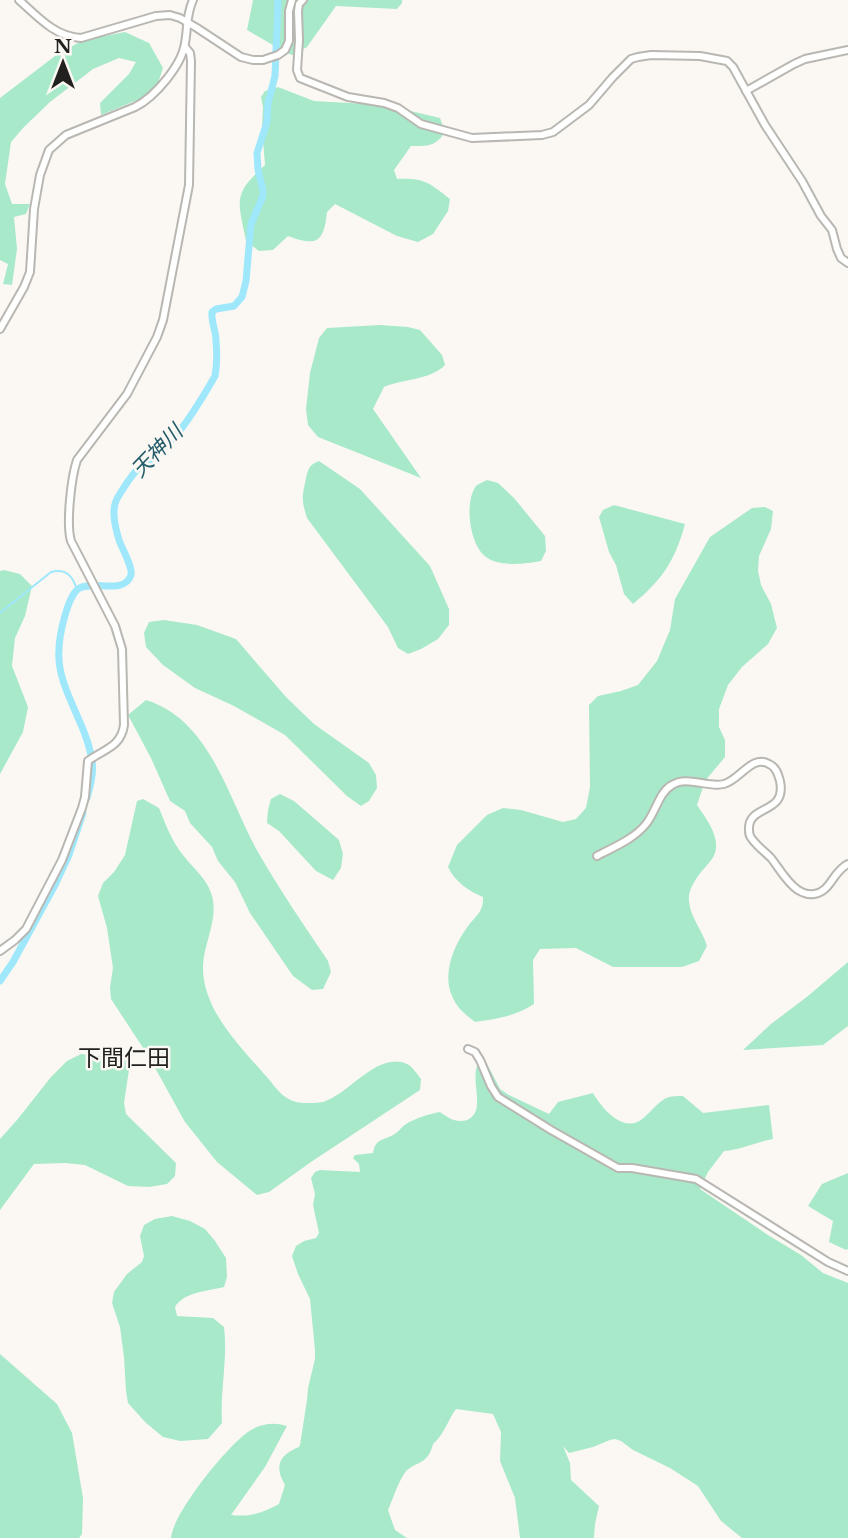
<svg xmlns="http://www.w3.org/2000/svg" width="848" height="1538" viewBox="0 0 848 1538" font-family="'Libre Baskerville','Noto Sans JP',serif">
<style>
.green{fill:#a8e9ca}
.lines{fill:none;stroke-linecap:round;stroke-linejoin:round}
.stream{stroke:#9fe7fb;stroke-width:2}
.river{stroke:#9fe7fb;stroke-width:7}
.secondary-casing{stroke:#b9b7b2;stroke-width:10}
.secondary{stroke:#fff;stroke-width:6}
.labels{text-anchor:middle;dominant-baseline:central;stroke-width:5;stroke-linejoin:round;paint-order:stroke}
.water-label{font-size:21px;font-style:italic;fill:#225c6a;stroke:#fbf8f3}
.quarter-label{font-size:23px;fill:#222120;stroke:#fbf8f3}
</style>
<rect width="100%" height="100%" fill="#fbf8f3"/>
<g class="green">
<path d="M 253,0 L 402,0 L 402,3 L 397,9 L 336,6 L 307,47 L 292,55 L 283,51 L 247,30 Z"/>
<path d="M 125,32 L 149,43 L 163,68 L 156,89 L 147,96 L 101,115 L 100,103 L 129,74 L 136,62 L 119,58 L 93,69 L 50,102 L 24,127 L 11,142 L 5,184 L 12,204 L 30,204 L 26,214 L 14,217 L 17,249 L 12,285 L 3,284 L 8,264 L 0,260 L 0,98 L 55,56 L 83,40 Z"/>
<path d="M 278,87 L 314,101 L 367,104 L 394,107 L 440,118 L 445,132 C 435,147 428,146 411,146 L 394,170 L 397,179 C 424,178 428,182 450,199 L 448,211 L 433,234 L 418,242 L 397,236 L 335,204 L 327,212 C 324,242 317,247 288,236 L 273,250 L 259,251 L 246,241 C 238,200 232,195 265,165 L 262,128 L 263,107 L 261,97 L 265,91 Z"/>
<path d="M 380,325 L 408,327 L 420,330 L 442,355 L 445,365 C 430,380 403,379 384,387 L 373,409 L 421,478 L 318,437 L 308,425 L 306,409 L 310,373 L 319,338 L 327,328 Z"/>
<path d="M 319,461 L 360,489 L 430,566 L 449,609 L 449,625 L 438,639 L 421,649 L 408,654 L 398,648 L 388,627 L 307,518 C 301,498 302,498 306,478 C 308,469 310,464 319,461 Z"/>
<path d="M 487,480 L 498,483 L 514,498 L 545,536 L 546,551 L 541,561 C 526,564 499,567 486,557 C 470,546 463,501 477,485 C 479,484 485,481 487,480 Z"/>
<path d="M 614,505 L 685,524 C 675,561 662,580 633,604 L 624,594 L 616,565 L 609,552 L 599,517 L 603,510 Z"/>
<path d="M 765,507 L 773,511 L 771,529 L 759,556 L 758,571 L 761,585 L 771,604 L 777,628 L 768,644 L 742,667 L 728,685 L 719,709 L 719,727 L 725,740 L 725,757 L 705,781 L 697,805 C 707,820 724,841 712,859 C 708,865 702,870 698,876 C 693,884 688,891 689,901 C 690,917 703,931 707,946 L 699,961 L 682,967 L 613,967 L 576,948 L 540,949 L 533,960 L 534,1004 C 516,1016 496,1019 475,1022 C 466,1015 457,1008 453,998 C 441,975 454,945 468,926 C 476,916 484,911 483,897 C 470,892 454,881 448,867 L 457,845 L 487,815 L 503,808 L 521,810 L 563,822 L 576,819 L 586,808 L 590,787 L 589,705 L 598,696 L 621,691 L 638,685 L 657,661 L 670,630 L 675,599 L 710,537 L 752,508 Z"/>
<path d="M 4,570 L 20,574 L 32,586 L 25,616 L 15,638 L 12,666 L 28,707 L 23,732 L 0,774 L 0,571 Z"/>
<path d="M 164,620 L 197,625 L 236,639 L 286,697 L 314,724 L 369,763 L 376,775 L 377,788 L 369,801 L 361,806 L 347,796 L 285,735 L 234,706 L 195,688 L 163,665 L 146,647 L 144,633 L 149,622 Z"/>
<path d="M 146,700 C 211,720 228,799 258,852 C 279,889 304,925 328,961 L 331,972 L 323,989 L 312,990 L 293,976 L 250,913 L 235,882 L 218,861 L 212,847 L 190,823 L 185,811 L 170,801 L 151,758 L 128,715 Z"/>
<path d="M 280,794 L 294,801 L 339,840 L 343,854 L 341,868 L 333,880 L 316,871 L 279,831 L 267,823 L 268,810 L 271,799 Z"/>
<path d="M 143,799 L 159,808 C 165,823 172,842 183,855 C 191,866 203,875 209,888 C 222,914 204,940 203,966 C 202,1009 239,1045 265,1075 C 272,1082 278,1093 287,1098 C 293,1102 299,1103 307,1103 C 312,1103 318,1103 323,1102 C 350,1094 377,1051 407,1064 C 412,1066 417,1074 421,1079 L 420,1090 L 311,1162 L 269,1192 L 257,1195 L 217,1162 L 185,1122 L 149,1057 L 111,999 L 110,987 L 113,968 L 107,928 L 98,896 L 103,883 L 114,872 L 125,855 L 137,801 Z"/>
<path d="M 848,962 L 848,1026 L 823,1045 L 743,1050 L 771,1024 L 808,996 Z"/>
<path d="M 81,1054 L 120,1058 L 130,1063 L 124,1103 L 126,1114 L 176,1163 L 175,1176 L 167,1184 L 149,1187 L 128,1186 L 85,1165 L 65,1163 L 34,1164 L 0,1210 L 0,1139 L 17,1120 L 51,1077 L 67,1061 Z"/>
<path d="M 483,1056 L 500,1089 L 509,1095 L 549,1114 L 558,1102 L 593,1093 C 601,1107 622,1133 641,1120 C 649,1114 657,1103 666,1098 C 671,1096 678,1096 683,1096 L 703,1113 L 769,1105 L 773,1139 C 756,1142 741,1150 724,1151 L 708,1172 L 700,1189 L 768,1235 L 801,1255 L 823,1273 L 848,1283 L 848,1538 L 742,1538 L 721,1521 L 698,1486 L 670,1468 L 633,1450 L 621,1441 L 615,1439 L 610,1440 L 593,1447 L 569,1453 L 563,1446 L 570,1463 L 571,1480 L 599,1506 L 595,1524 L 594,1538 L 520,1538 L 515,1498 L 500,1461 L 501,1432 L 493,1414 L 456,1409 C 448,1420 444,1435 433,1444 C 428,1467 412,1461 404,1474 C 397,1485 393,1499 388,1510 L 395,1530 L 407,1538 L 171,1538 C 173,1513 229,1443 251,1430 C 263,1423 274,1422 287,1426 L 265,1467 L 231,1515 C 251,1517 262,1513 279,1504 L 285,1485 C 274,1466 279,1455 299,1447 L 300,1445 L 307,1400 L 308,1388 L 315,1359 L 315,1350 L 310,1299 L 298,1274 L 292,1256 L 296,1246 L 304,1241 L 316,1238 L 319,1233 L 313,1205 L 315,1194 L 311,1178 L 315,1172 L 320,1170 L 360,1172 L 359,1164 L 353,1158 L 355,1155 L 373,1153 C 376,1138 382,1141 393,1135 C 398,1133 401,1127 406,1124 C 416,1118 429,1114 440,1112 C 444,1115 450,1119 454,1120 C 466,1124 477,1117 477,1104 C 478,1088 470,1070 483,1056 Z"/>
<path d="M 848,1173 L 848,1249 L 846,1250 L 829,1242 L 833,1221 L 808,1206 L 822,1184 Z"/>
<path d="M 172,1216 L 190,1221 L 205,1229 L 215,1241 L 226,1258 L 227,1277 L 224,1287 C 207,1291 184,1292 175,1307 L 177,1316 L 213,1318 L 224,1327 C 228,1358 220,1390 222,1423 L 208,1439 L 180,1441 L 163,1437 L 145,1422 L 128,1403 L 126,1391 L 124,1357 L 120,1327 L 112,1303 L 114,1292 L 127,1274 L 142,1262 L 144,1256 L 140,1236 L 144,1225 L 155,1219 Z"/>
<path d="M 0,1354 L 57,1404 L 72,1433 L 83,1498 L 82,1534 L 79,1538 L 0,1538 Z"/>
</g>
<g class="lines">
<path class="stream" d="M 0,613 L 51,572 C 66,568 73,576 77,590"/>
<g class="river">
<path d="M 87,798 C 90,787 94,773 92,761 C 87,723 56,687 59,650 C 59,636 67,598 78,589 C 91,579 124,596 131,575 C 133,567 122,549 119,540 C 116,529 112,516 115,504 C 116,498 133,473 138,469 C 142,465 147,463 151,460 C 159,454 167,445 174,438 C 190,419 203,397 215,376 C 217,365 217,352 216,341 C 216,331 211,322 212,312 L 216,309 L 234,306 L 242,297 L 246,281 L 251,224 L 263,196 L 263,190 L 258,170 L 257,153 L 267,122 L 268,103 L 275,76 L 278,0"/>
<path d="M 0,981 L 13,962 L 55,885 L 69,855 L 83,813"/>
</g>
<g class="secondary-casing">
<g id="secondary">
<path d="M 19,0 C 37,16 55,37 81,38 L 156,16 L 170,15 L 180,18 L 197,28 L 241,57 L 253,60 L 263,60 L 278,55 L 285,50 L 289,41 L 289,11 L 292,0"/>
<path d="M 303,0 L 299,4 L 298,11 L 299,40 L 297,70 L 300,78 L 348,97 L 384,103 L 398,108 L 421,124 L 472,138 L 542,135 L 553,132 L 589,105 L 613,77 L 631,59 L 638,57 L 651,55 L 700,56 L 727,61 L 733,67 L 765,125 L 802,181 L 821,216 L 832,230 L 837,249 L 841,258 L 848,263"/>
<path d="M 746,91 L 794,64 L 805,59 L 848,50"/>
<path d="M 0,329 L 24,287 L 30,272 L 34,209 L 40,175 L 49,150 L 66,135 L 135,107 C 155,97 182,65 185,43 C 188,27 186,15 193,0"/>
<path d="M 597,856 C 614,847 634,839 646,824 C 656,812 659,792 672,785 C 687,775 707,788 724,784 C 740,780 752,754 769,764 C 776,767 778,774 780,781 C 787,815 748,804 749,829 C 749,833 749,836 752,839 C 757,846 765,852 771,858 C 779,868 787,883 798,890 C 803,893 809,895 814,894 C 831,892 832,872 848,864"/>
<path d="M 0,951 L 15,940 L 26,929 L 62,860 L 82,808 L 85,797 L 88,761 C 104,749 121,747 124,725 L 122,649 L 115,626 L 71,541 C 66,524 71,478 77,460 L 127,394 L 157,337 L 163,320 L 189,185 L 191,61 L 190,53 L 185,47"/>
<path d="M 468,1049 L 475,1052 L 480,1060 L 491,1086 L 498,1097 L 551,1130 L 618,1168 L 632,1168 L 696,1179 L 828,1262 L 848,1271"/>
</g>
</g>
<use href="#secondary" class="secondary"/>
</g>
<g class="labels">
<g class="water-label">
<text transform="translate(157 451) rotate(-46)">天神川</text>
</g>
<g class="quarter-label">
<text x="124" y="1058">下間仁田</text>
</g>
</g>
<g transform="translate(63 63)" stroke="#fbf8f3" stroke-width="5" paint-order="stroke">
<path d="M0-5L12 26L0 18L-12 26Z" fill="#222120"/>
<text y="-10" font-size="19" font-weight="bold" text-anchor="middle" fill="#222120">N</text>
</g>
</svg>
